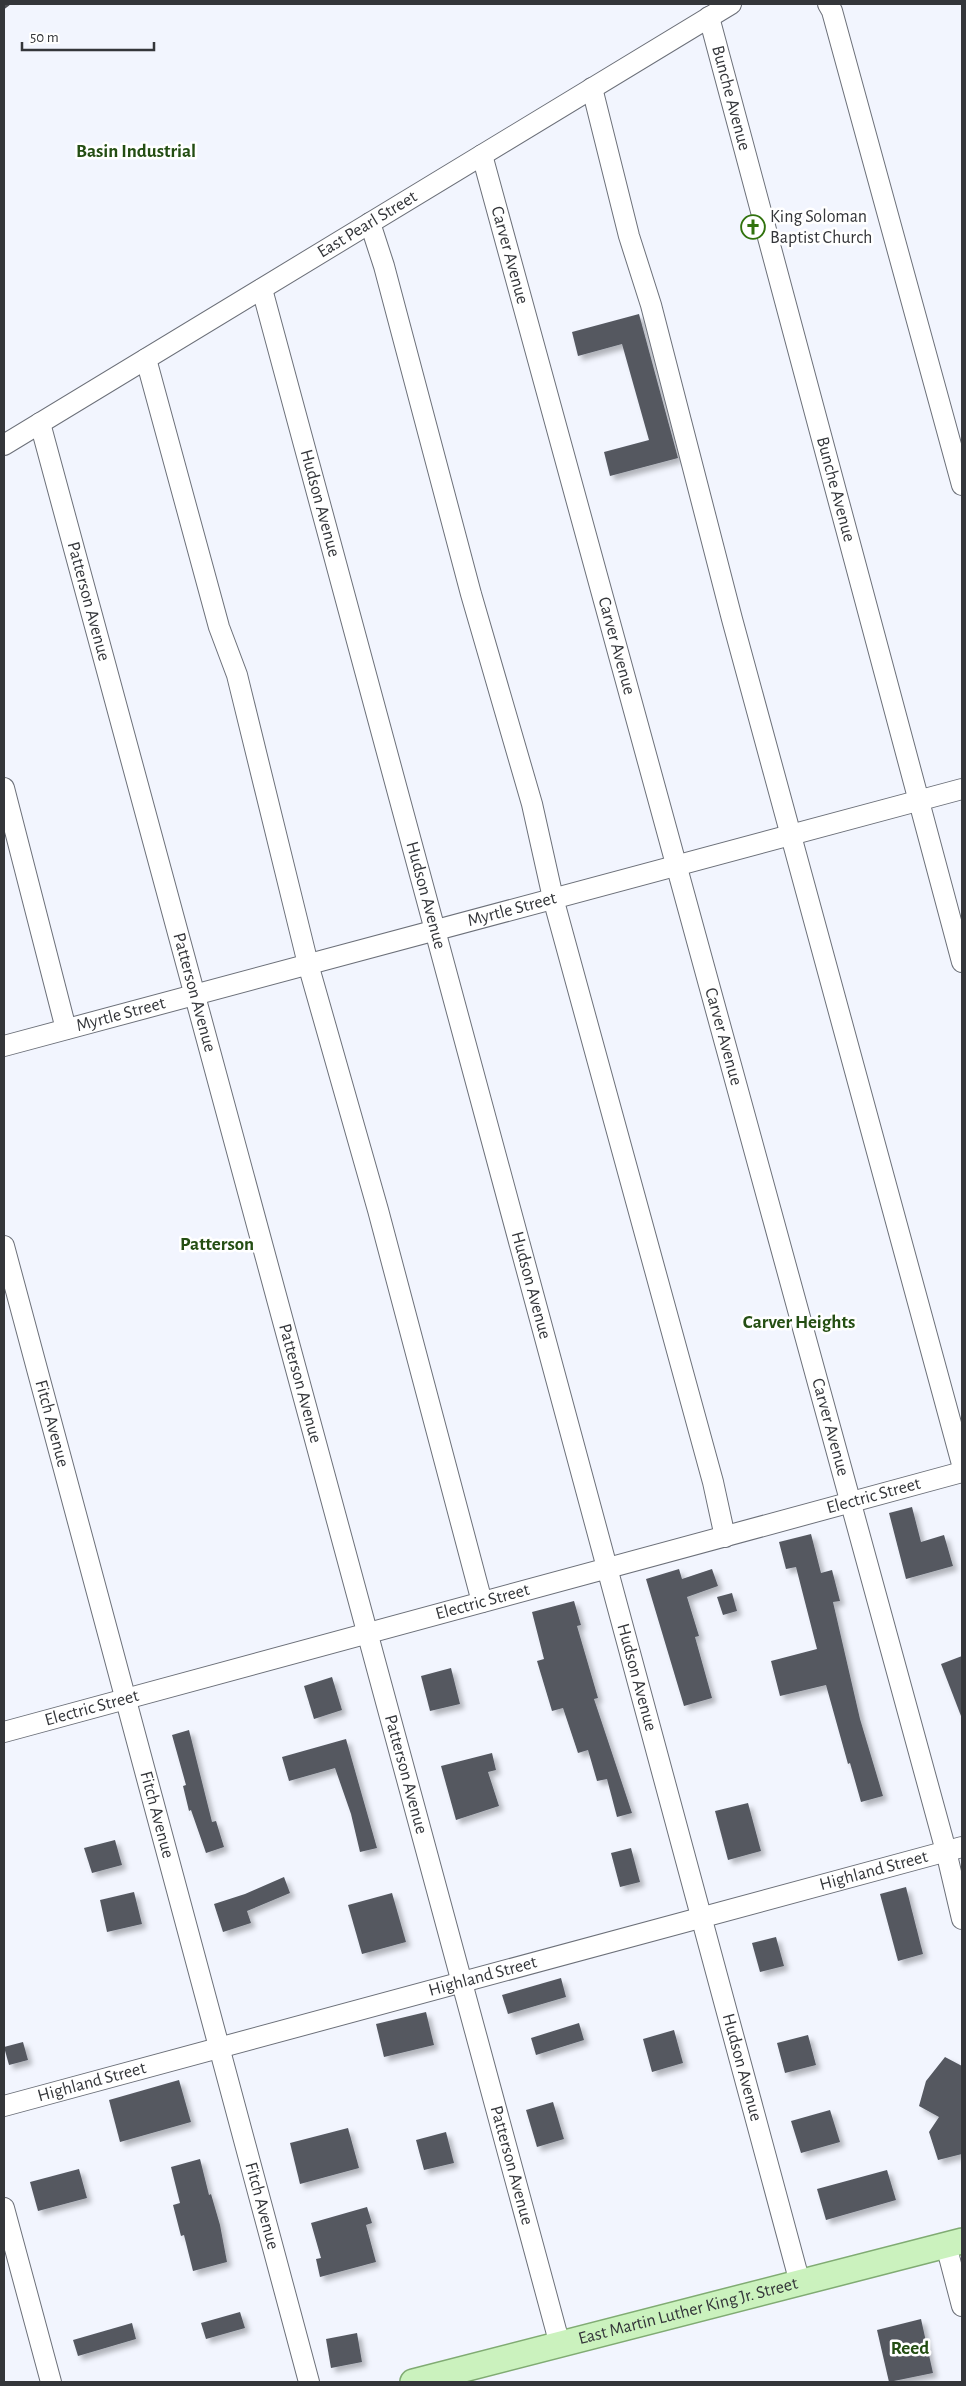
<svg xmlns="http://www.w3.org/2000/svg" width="966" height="2386" viewBox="0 0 966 2386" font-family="'Alegreya Sans',sans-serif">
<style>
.building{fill:#545861;filter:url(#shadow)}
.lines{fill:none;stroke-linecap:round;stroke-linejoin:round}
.minor-casing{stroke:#6c7079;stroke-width:22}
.major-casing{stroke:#80ab73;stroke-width:28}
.minor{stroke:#fff;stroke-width:20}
.major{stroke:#cbf2be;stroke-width:25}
.rail{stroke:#4e5055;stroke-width:4}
.labels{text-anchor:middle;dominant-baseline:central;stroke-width:5;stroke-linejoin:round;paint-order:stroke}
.street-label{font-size:18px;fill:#34363a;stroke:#fff}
.poi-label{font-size:18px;fill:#34363a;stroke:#fff;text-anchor:start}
.neighbourhood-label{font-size:19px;font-weight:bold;fill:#244e13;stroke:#fff}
</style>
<defs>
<filter id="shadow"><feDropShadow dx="4.5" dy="4.5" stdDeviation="2.5" flood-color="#0004"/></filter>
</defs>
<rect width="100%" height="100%" fill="#f2f5fe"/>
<g class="building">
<path d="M 639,314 L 678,458 L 610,476 L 604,452 L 649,440 L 622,344 L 578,356 L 572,332 Z"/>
<path d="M 912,1507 L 921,1542 L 944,1535 L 953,1566 L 906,1579 L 889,1513 Z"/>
<path d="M 811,1534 L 821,1573 L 832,1570 L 840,1601 L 833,1602 L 860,1719 L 883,1796 L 861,1802 L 850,1763 L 848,1764 L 826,1685 L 780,1696 L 771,1661 L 817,1649 L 796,1567 L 786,1569 L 779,1542 Z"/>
<path d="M 679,1569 L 682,1579 L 712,1569 L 718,1586 L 687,1597 L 699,1636 L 695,1637 L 712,1698 L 684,1706 L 646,1579 Z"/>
<path d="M 732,1593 L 737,1611 L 723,1615 L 717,1597 Z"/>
<path d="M 574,1601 L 581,1625 L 577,1626 L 598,1698 L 594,1699 L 632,1813 L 617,1817 L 607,1779 L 597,1781 L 588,1750 L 578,1753 L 563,1708 L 552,1711 L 537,1661 L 544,1659 L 532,1612 Z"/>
<path d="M 962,1656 L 962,1716 L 961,1716 L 941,1664 Z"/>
<path d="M 451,1668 L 460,1704 L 430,1711 L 421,1676 Z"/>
<path d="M 332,1677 L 342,1710 L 314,1719 L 304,1686 Z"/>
<path d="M 189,1730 L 212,1822 L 216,1821 L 224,1847 L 206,1853 L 191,1810 L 189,1811 L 183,1786 L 186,1785 L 172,1735 Z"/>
<path d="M 346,1739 L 377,1848 L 360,1852 L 351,1814 L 335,1768 L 289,1781 L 282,1757 Z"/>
<path d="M 492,1753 L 496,1770 L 488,1772 L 499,1806 L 456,1820 L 441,1766 Z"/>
<path d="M 748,1803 L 761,1851 L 728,1860 L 715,1811 Z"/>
<path d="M 115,1840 L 122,1865 L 92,1873 L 84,1848 Z"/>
<path d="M 631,1848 L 640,1882 L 620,1887 L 611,1853 Z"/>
<path d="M 284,1877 L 290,1893 L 247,1911 L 251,1923 L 223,1932 L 214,1904 L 245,1894 Z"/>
<path d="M 906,1887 L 923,1954 L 898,1961 L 880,1894 Z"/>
<path d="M 134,1892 L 142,1924 L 107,1932 L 100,1900 Z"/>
<path d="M 392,1893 L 406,1942 L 362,1954 L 348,1905 Z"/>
<path d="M 776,1937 L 784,1966 L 760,1972 L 752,1943 Z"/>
<path d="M 561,1978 L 566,1997 L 508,2014 L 502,1995 Z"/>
<path d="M 426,2012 L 434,2045 L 384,2057 L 376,2024 Z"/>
<path d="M 579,2023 L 584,2040 L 536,2055 L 531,2038 Z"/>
<path d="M 674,2030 L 683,2063 L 652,2072 L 643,2039 Z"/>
<path d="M 808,2035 L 816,2065 L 785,2073 L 777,2043 Z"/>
<path d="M 23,2042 L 28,2060 L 9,2065 L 4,2047 Z"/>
<path d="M 945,2057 L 962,2066 L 962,2154 L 938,2160 L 929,2132 L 939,2117 L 919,2106 L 926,2081 Z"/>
<path d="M 179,2080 L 191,2122 L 120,2142 L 109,2100 Z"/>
<path d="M 553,2102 L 564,2139 L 537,2147 L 526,2110 Z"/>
<path d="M 830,2110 L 840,2142 L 801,2153 L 791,2121 Z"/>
<path d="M 348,2128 L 359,2168 L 300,2184 L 290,2143 Z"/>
<path d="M 446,2132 L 454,2163 L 424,2170 L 416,2140 Z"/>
<path d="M 200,2159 L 209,2195 L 211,2194 L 220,2225 L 227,2262 L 193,2271 L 184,2235 L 181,2236 L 173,2205 L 180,2203 L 171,2167 Z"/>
<path d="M 79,2169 L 87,2198 L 38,2211 L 30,2182 Z"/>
<path d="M 887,2170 L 896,2200 L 826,2220 L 817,2189 Z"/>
<path d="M 367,2207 L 372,2223 L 366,2225 L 376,2262 L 320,2277 L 316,2259 L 321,2258 L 311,2223 Z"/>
<path d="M 240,2312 L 245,2328 L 206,2339 L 201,2323 Z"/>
<path d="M 921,2319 L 933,2373 L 889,2382 L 877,2330 Z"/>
<path d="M 132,2323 L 136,2339 L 78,2356 L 73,2340 Z"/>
<path d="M 357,2333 L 362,2362 L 331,2368 L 326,2339 Z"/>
</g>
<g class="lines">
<g class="minor-casing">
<g id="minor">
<path d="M 828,4 L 832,11 L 962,485"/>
<path id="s1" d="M 709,17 L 962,962"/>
<path d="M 592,88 L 629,236 L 651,305 L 732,619 L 962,1464"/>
<path id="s2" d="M 482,155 L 946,1851 L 962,1919"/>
<path d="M 370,223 L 384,266 L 471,594 L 532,804 L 553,898 L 713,1482 L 725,1537"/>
<path id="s3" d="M 262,289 L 800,2283"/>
<path d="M 146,359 L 219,627 L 237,675 L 308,964 L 378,1210 L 482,1602"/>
<path id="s4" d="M 40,423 L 560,2345"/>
<path id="s5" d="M 4,445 L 731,4"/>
<path d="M 4,788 L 66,1029"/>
<path id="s6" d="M 4,1046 L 962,789"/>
<path id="s7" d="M 4,1246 L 309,2382"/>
<path id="s8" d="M 4,1732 L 962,1472"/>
<path id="s9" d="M 4,2106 L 962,1847"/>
<path d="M 4,2208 L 51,2382"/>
<path d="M 946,2245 L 962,2306"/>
</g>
</g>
<g class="major-casing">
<g id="major">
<path id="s10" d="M 413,2382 L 962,2241"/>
</g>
</g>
<use href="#minor" class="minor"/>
<use href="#major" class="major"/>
<path class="rail" d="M 4,7 L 8,4"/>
</g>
<defs>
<g id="church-ring" transform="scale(1.25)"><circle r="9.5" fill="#fff" stroke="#31720e" stroke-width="1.5"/><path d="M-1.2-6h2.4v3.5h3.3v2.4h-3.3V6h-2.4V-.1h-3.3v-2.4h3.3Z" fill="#31720e"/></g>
</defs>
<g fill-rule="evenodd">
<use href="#church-ring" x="753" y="227"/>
</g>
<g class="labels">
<g class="street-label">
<text stroke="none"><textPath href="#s1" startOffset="84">Bunche Avenue</textPath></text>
<text stroke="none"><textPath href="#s5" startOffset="425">East Pearl Street</textPath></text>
<text stroke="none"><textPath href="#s2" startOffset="104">Carver Avenue</textPath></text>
<text stroke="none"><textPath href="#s1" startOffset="489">Bunche Avenue</textPath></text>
<text stroke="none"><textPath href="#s3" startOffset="222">Hudson Avenue</textPath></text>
<text stroke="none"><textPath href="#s4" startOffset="185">Patterson Avenue</textPath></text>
<text stroke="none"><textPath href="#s2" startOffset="509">Carver Avenue</textPath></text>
<text stroke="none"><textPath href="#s3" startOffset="628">Hudson Avenue</textPath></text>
<text stroke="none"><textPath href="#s6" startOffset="526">Myrtle Street</textPath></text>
<text stroke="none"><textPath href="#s4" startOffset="590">Patterson Avenue</textPath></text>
<text stroke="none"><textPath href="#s6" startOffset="121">Myrtle Street</textPath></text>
<text stroke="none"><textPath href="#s2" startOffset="914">Carver Avenue</textPath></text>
<text stroke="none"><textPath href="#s3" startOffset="1032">Hudson Avenue</textPath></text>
<text stroke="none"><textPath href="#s4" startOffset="995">Patterson Avenue</textPath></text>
<text stroke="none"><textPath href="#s7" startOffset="184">Fitch Avenue</textPath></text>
<text stroke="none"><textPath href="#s2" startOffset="1319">Carver Avenue</textPath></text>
<text stroke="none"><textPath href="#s8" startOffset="901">Electric Street</textPath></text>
<text stroke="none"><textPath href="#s8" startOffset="496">Electric Street</textPath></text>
<text stroke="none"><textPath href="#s3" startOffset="1438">Hudson Avenue</textPath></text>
<text stroke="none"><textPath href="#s8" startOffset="91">Electric Street</textPath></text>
<text stroke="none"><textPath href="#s4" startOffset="1400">Patterson Avenue</textPath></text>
<text stroke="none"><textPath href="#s7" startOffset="589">Fitch Avenue</textPath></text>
<text stroke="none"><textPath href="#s9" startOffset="901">Highland Street</textPath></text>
<text stroke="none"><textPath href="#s9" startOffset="496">Highland Street</textPath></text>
<text stroke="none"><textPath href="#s3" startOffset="1842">Hudson Avenue</textPath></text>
<text stroke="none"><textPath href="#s9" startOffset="91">Highland Street</textPath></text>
<text stroke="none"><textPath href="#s4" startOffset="1805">Patterson Avenue</textPath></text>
<text stroke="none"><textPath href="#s7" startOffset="994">Fitch Avenue</textPath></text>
<text stroke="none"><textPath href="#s10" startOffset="284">East Martin Luther King Jr. Street</textPath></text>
</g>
<g class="poi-label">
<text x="770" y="217">King Soloman<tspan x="770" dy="21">Baptist Church</tspan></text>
</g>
<g class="neighbourhood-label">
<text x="136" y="151">Basin Industrial</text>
<text x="217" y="1244">Patterson</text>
<text x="799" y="1322">Carver Heights</text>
<text x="910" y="2348">Reed</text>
</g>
</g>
<rect width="966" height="2386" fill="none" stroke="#34363a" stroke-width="10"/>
<path d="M22 42v8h132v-8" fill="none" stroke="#34363a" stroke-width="2.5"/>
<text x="30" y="42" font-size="15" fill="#34363a" stroke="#ffffff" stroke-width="4" paint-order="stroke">50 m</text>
</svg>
